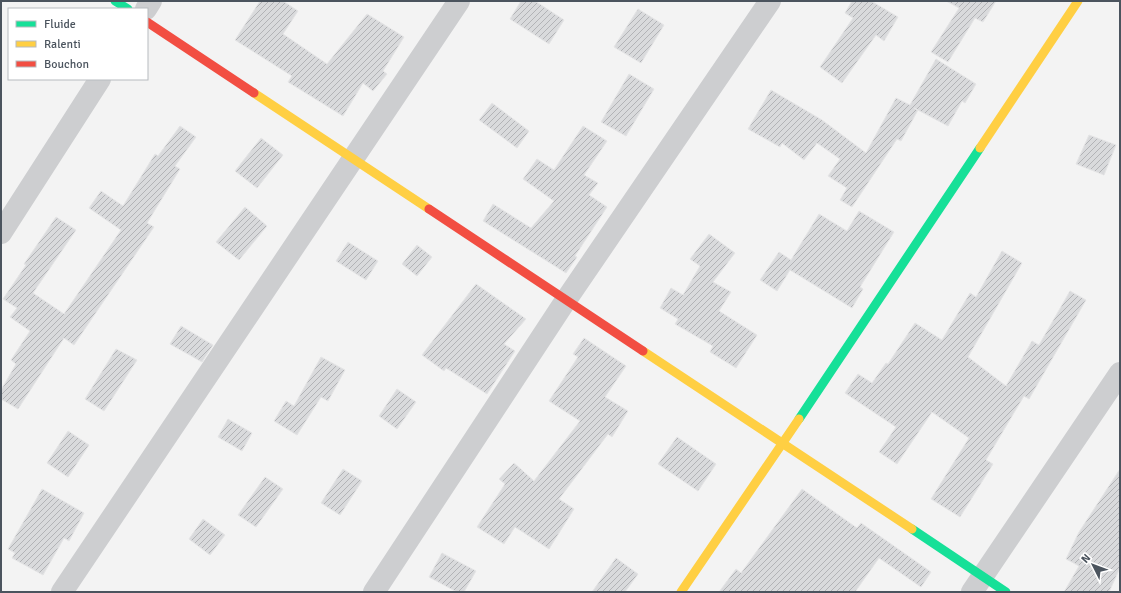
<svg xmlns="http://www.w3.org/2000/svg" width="1121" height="593" viewBox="0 0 1121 593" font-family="Signika,sans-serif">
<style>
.building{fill:url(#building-hatch);stroke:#e5e5e6}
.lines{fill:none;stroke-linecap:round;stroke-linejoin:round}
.street{stroke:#cdced0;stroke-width:22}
.fast{stroke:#16e098;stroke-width:9}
.slow{stroke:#ffcf43;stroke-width:9}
.jam{stroke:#f24e42;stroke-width:9}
</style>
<defs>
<pattern id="building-hatch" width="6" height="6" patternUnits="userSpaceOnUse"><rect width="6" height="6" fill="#d9dadc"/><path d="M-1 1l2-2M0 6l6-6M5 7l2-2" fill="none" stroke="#b2b3b6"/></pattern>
</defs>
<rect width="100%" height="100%" fill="#f3f3f3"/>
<g class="building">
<path d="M 260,1 L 283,1 L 298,11 L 283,34 L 327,64 L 367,14 L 404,37 L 383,71 L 387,74 L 373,91 L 363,83 L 343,116 L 288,82 L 292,76 L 235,40 Z"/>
<path d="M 521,1 L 535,1 L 564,20 L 549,44 L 510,19 Z"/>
<path d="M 852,1 L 871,1 L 898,17 L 884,41 L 876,35 L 842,83 L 820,67 L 853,18 L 845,13 Z"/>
<path d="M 946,1 L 996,1 L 983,22 L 975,18 L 948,62 L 931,52 L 959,8 Z"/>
<path d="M 638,9 L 664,25 L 641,63 L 614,47 Z"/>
<path d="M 936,59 L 976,84 L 965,103 L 962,101 L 948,126 L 914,108 L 918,110 L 901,141 L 897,139 L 852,207 L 840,200 L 847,188 L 828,176 L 840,159 L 817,143 L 804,160 L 782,143 L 780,147 L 748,129 L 771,90 L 822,120 L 866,153 L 896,98 L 910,105 Z"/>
<path d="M 629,74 L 654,89 L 626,136 L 601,122 Z"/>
<path d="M 492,103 L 529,131 L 517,148 L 479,120 Z"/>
<path d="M 180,126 L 196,137 L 175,166 L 180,169 L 147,223 L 154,227 L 74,345 L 64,338 L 18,409 L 1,399 L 1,390 L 16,364 L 11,360 L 30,331 L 10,317 L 17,308 L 3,299 L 26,265 L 24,264 L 56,217 L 76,230 L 33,293 L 64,314 L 121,230 L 89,208 L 101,191 L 123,206 L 155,154 L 158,156 Z"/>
<path d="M 583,126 L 607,141 L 584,175 L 598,183 L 589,195 L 607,207 L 575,256 L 577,257 L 566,273 L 483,221 L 493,204 L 531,228 L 554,201 L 523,179 L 537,159 L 554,170 Z"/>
<path d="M 1089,135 L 1116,145 L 1104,175 L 1076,164 Z"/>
<path d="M 261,138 L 283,155 L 257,188 L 235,171 Z"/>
<path d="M 245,207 L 267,226 L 239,260 L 216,242 Z"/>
<path d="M 859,211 L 894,232 L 860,287 L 863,289 L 852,308 L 790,270 L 777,291 L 760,280 L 779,252 L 791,260 L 819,214 L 847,231 Z"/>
<path d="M 709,234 L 735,253 L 713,282 L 731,292 L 719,311 L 757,335 L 736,368 L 710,352 L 713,346 L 675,324 L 678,319 L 660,308 L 671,288 L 683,295 L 700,266 L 690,259 Z"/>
<path d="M 348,242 L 378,261 L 366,280 L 336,261 Z"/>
<path d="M 417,245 L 432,257 L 417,276 L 402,264 Z"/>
<path d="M 1002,251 L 1022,263 L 968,357 L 1006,386 L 1032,341 L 1039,345 L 1070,291 L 1086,300 L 1029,399 L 1024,396 L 986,460 L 993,464 L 960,517 L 931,499 L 969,438 L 932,412 L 897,464 L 879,452 L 896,427 L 845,393 L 858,374 L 872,383 L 886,363 L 888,364 L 915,323 L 942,340 L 970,293 L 976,297 Z"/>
<path d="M 476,284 L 526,319 L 504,344 L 515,351 L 487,394 L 446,368 L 444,371 L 422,355 Z"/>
<path d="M 181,326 L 213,345 L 202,362 L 170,344 Z"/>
<path d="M 584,338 L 626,366 L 605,397 L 628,411 L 612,437 L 608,434 L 559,499 L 574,509 L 549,549 L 515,527 L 504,544 L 477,527 L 505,484 L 499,479 L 514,463 L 534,481 L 580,421 L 549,401 L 578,357 L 573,354 Z"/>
<path d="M 116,349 L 137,360 L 104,411 L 85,399 Z"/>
<path d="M 321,357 L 345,370 L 328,401 L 321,397 L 297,435 L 274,421 L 286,401 L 294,406 Z"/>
<path d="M 397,389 L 416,402 L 397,429 L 379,416 Z"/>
<path d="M 228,419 L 252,433 L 242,451 L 218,437 Z"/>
<path d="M 68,431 L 89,445 L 68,477 L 47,463 Z"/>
<path d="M 677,437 L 716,464 L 698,491 L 658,464 Z"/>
<path d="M 343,469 L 362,481 L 340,515 L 321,503 Z"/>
<path d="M 1120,469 L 1120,568 L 1109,592 L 1064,592 L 1079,566 L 1066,559 L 1079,532 Z"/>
<path d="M 265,477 L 283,489 L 256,527 L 238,515 Z"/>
<path d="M 42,489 L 84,513 L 69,541 L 64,538 L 43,575 L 12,558 L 15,553 L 8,549 Z"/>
<path d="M 802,489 L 857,528 L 861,523 L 931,572 L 921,587 L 879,558 L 855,592 L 719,592 L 736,569 L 741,573 Z"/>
<path d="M 203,519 L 225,535 L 210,555 L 189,539 Z"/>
<path d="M 442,553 L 476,571 L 464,592 L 457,592 L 429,577 Z"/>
<path d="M 616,558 L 638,574 L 625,592 L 592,592 Z"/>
</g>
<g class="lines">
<g class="street">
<path d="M 146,9 L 151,1"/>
<path d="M 1,233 L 100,79"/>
<path d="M 62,592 L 459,1"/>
<path d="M 374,592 L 566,300 L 770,1"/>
<path d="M 972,592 L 1120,373"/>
</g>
<g class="fast">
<path d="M 115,1 L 128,9"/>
<path d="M 799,419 L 980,148"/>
<path d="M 912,529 L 1006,592"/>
</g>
<g class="slow">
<path d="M 254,93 L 429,209"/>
<path d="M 980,148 L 1078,1"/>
<path d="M 643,351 L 912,529"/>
<path d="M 681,592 L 799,419"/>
</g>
<g class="jam">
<path d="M 147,22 L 254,93"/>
<path d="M 429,209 L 643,351"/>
</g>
</g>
<rect width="1121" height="593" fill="none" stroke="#4b545e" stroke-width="4"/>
<rect x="8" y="8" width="140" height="72" fill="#ffffff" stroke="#b7bbbf"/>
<rect x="16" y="21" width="20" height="6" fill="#16e098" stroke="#b7bbbf"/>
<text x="44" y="28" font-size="12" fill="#4b545e">Fluide</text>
<rect x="16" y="41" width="20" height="6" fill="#ffcf43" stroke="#b7bbbf"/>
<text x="44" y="48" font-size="12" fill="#4b545e">Ralenti</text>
<rect x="16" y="61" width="20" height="6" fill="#f24e42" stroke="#b7bbbf"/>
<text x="44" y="68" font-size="12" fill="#4b545e">Bouchon</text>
<g transform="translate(1093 565) rotate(312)" stroke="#ffffff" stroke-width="3" paint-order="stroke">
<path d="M0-3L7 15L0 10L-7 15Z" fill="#4b545e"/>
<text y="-6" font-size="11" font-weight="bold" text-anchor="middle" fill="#4b545e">N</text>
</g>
</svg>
